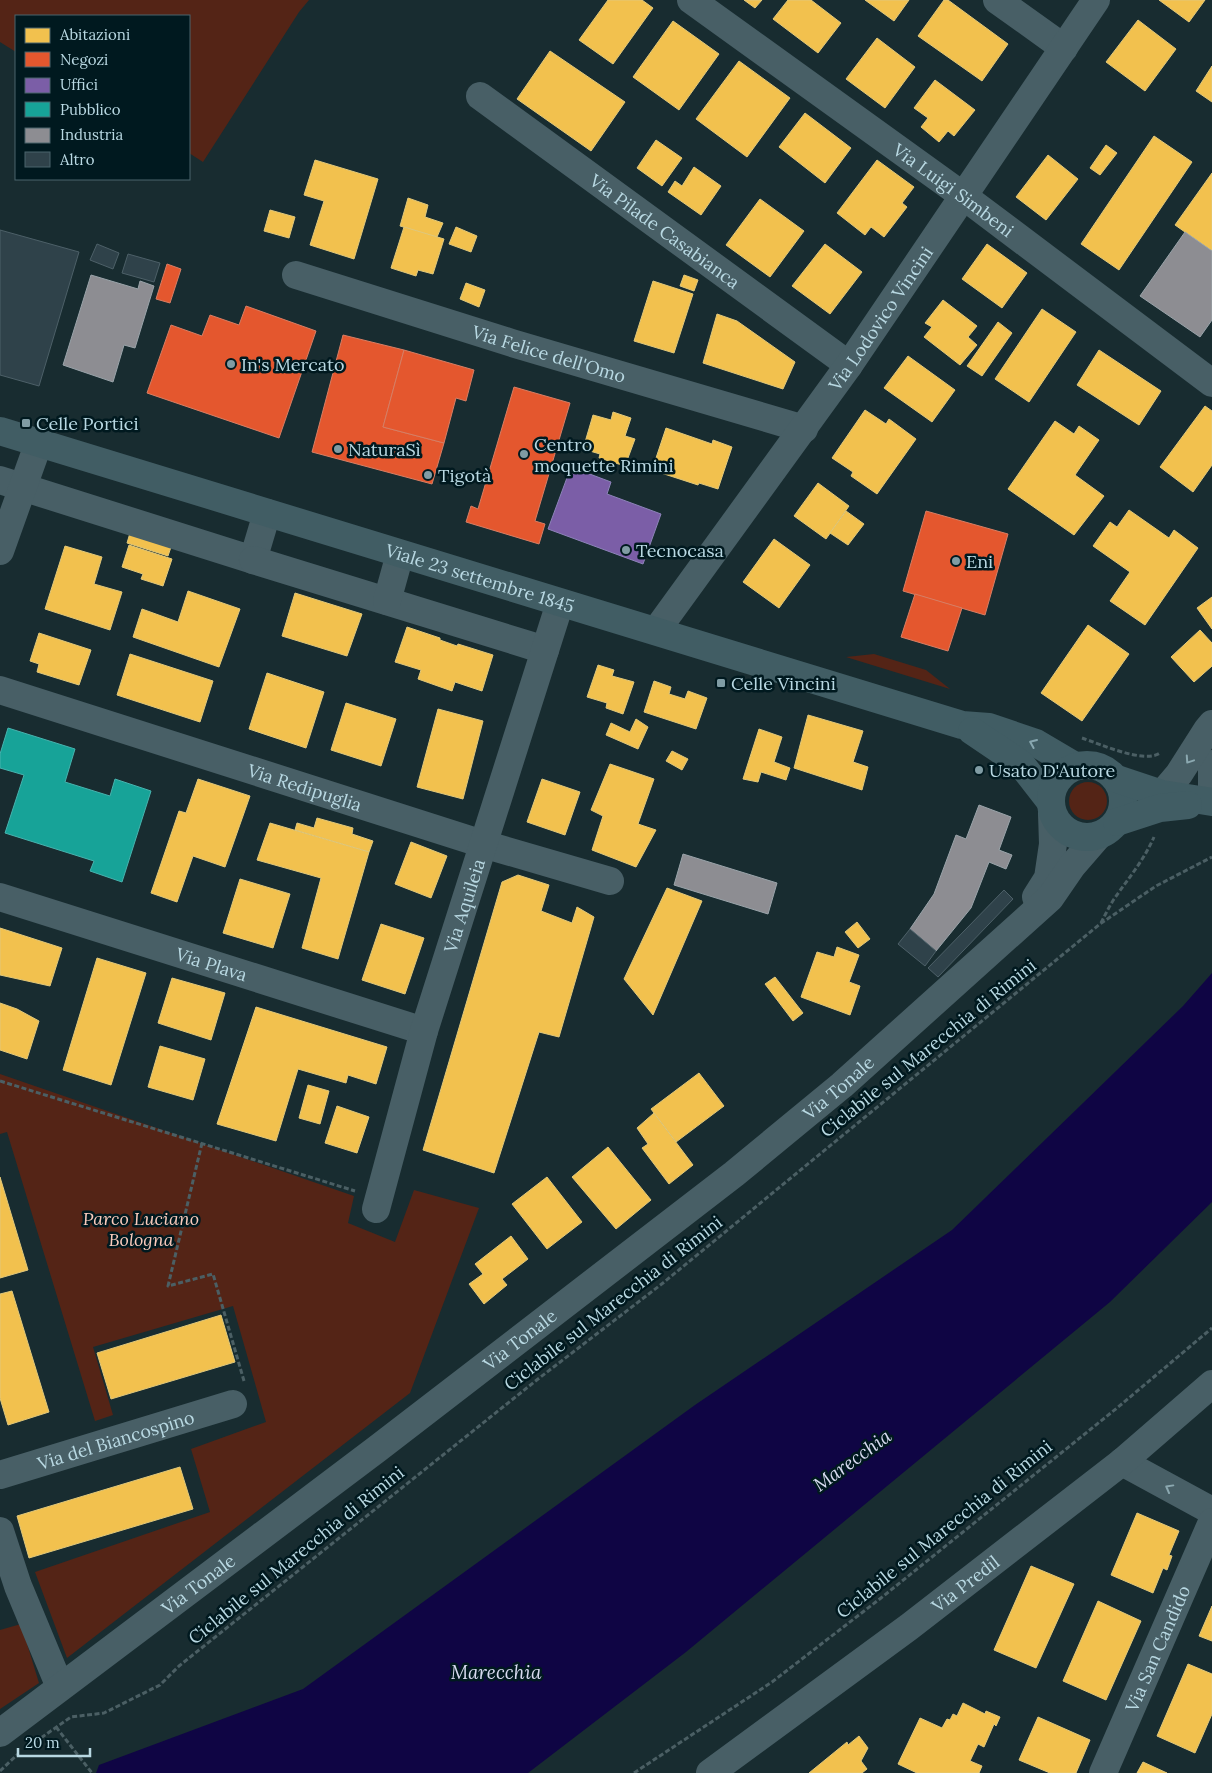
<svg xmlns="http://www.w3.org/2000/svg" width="1212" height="1773" viewBox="0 0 1212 1773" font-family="Lora,serif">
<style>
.green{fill:#542416}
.water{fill:#0f0544}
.homes{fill:#f2c14e;stroke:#e1c87a}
.shops{fill:#e4572e;stroke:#d77e64}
.offices{fill:#7b5ea7;stroke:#8d83b9}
.public{fill:#17a398;stroke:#47b3ae}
.industry{fill:#8d8d92;stroke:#9aa4aa}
.building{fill:#2f424a;stroke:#4d6068}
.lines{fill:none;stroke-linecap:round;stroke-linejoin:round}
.path{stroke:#4b5f64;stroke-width:3;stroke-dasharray:5 2.5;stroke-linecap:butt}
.minor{stroke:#485f66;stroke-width:28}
.major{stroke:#415d64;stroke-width:28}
.oneway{stroke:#88a7b0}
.oneway2{stroke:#8ba8b0}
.poi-dot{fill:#809ca4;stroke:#00191f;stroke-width:2}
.labels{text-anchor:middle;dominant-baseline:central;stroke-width:5;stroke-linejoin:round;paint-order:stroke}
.street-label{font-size:18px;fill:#b8d8e2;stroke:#00191f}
.poi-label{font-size:18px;fill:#b8d8e2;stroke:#00191f;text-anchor:start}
.park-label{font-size:18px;font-style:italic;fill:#fbcbbc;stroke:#00191f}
.water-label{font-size:19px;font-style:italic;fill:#d7dbf0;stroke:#00191f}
</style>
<rect width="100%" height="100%" fill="#182c30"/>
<g class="green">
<path d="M 0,0 L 309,0 L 299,12 L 203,162 L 189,153 L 189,16 L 16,16 L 16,52 L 0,42 Z"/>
<path d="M 874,654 L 926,670 L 950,689 L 846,657 Z"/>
<circle cx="1088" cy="801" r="19"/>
<path d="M 0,1074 L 354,1196 L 348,1223 L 395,1242 L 414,1190 L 479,1208 L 410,1393 L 67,1658 L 35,1572 L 210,1512 L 191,1449 L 266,1422 L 233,1306 L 93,1347 L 113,1415 L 95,1421 L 7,1132 L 0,1134 Z"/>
<path d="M 21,1624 L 39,1683 L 0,1709 L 0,1630 Z"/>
</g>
<path class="water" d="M 1212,973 L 1212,1202 L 1110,1302 L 686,1652 L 528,1773 L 96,1773 L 99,1765 L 303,1689 L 695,1405 L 952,1230 L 1183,1006 Z"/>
<g class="homes">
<path d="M 608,0 L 642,0 L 653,8 L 613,64 L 579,40 Z"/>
<path d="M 744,0 L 762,0 L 755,8 Z"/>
<path d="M 788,0 L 811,0 L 841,23 L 818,53 L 773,19 Z"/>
<path d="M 865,0 L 909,0 L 894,21 Z"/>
<path d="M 944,0 L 948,0 L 1008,44 L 982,81 L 918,36 Z"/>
<path d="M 1159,0 L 1205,0 L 1189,22 Z"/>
<path d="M 1138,20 L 1176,49 L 1145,91 L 1106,62 Z"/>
<path d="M 673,21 L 719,54 L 679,110 L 633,77 Z"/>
<path d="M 877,38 L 915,67 L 885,108 L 846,79 Z"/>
<path d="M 550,51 L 625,102 L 591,151 L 517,99 Z"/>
<path d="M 739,61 L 790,98 L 747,157 L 696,119 Z"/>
<path d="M 1212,66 L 1212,102 L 1196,91 Z"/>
<path d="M 935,80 L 975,110 L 954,136 L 948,131 L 939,142 L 921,127 L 928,118 L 914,108 Z"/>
<path d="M 805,113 L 851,148 L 825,183 L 779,147 Z"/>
<path d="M 1154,136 L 1192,162 L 1119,270 L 1081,244 Z"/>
<path d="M 656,140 L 682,158 L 662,186 L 637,168 Z"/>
<path d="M 1106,145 L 1117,153 L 1100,175 L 1090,168 Z"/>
<path d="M 1048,155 L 1078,179 L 1046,220 L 1016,197 Z"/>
<path d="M 315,160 L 378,179 L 354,259 L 310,245 L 324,201 L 304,195 Z"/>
<path d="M 877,160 L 914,187 L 902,203 L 907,207 L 884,237 L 871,227 L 865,235 L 837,213 Z"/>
<path d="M 694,167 L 721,186 L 701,215 L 668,192 L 675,181 L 682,186 Z"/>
<path d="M 1212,173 L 1212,251 L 1175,225 Z"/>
<path d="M 408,198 L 428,205 L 425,217 L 443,223 L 437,237 L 400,226 Z"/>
<path d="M 760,199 L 804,231 L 770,277 L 726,245 Z"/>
<path d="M 270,210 L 295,217 L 289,238 L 264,231 Z"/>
<path d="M 404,227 L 444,239 L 433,274 L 418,270 L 416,276 L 391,268 Z"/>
<path d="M 456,227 L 477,236 L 471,252 L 449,244 Z"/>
<path d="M 825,244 L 862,272 L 830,314 L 792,286 Z"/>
<path d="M 987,244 L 1027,273 L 1002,308 L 962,279 Z"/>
<path d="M 684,275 L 698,280 L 694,291 L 680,286 Z"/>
<path d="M 653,281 L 693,294 L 674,353 L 634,341 Z"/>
<path d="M 466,283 L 485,290 L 479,307 L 460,299 Z"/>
<path d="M 943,300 L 977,326 L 968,337 L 977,345 L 960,365 L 924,337 L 932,327 L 925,323 Z"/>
<path d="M 1042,309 L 1076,332 L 1029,402 L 995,379 Z"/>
<path d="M 717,314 L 737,321 L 795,362 L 783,389 L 703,363 Z"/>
<path d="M 998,322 L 1012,333 L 982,376 L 967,366 Z"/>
<path d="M 1099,350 L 1161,391 L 1139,425 L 1077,385 Z"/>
<path d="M 908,356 L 955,390 L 932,422 L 884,388 Z"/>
<path d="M 1205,406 L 1212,411 L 1212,465 L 1193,492 L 1160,467 Z"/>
<path d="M 865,410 L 886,424 L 889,419 L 916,439 L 877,494 L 851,476 L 853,472 L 832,458 Z"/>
<path d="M 613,412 L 631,418 L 625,436 L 635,439 L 625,466 L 599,458 L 600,454 L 583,449 L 593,415 L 611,420 Z"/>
<path d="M 1055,421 L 1074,434 L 1079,426 L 1099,440 L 1075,475 L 1104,496 L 1074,535 L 1008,489 Z"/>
<path d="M 666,428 L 712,444 L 713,440 L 732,447 L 718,489 L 699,483 L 698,485 L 652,470 Z"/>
<path d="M 818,483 L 849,506 L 826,539 L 794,516 Z"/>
<path d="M 1129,510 L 1169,538 L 1174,530 L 1198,548 L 1145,625 L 1110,601 L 1130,572 L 1093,546 L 1110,522 L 1117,527 Z"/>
<path d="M 846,511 L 864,524 L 848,545 L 830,533 Z"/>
<path d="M 136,513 L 178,526 L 168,556 L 127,543 Z"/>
<path d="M 774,539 L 810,565 L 779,608 L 743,582 Z"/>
<path d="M 129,545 L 172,559 L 163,586 L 141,579 L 143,574 L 122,567 Z"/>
<path d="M 65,546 L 102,557 L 94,584 L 122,592 L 110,630 L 45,609 Z"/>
<path d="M 188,591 L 240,609 L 219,667 L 133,637 L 142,609 L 178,622 Z"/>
<path d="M 295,593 L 362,614 L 347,656 L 282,636 Z"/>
<path d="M 1212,597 L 1212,629 L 1197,608 Z"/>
<path d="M 1088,625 L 1129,654 L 1082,721 L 1041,693 Z"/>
<path d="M 407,627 L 440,638 L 440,640 L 457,646 L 458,644 L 493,655 L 482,691 L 455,682 L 452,691 L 418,679 L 421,670 L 395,662 Z"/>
<path d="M 1200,630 L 1212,643 L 1212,666 L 1194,682 L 1171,657 Z"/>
<path d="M 39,633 L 91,650 L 79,685 L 37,672 L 39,664 L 30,661 Z"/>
<path d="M 130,654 L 213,681 L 200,722 L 117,695 Z"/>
<path d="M 598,665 L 614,670 L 612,676 L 634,682 L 623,714 L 606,708 L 607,703 L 587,697 Z"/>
<path d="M 267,673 L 324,692 L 306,748 L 249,729 Z"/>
<path d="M 654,681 L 671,687 L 669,694 L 685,699 L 688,691 L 707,698 L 696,729 L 644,712 Z"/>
<path d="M 346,703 L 396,719 L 381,766 L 331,750 Z"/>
<path d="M 438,709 L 483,721 L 463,799 L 417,787 Z"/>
<path d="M 808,715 L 863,731 L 853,762 L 868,767 L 862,790 L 794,768 Z"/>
<path d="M 636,719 L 648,727 L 638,749 L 606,735 L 611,723 L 630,732 Z"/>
<path d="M 759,729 L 782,737 L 774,762 L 790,768 L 786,780 L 761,772 L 758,782 L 743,779 Z"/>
<path d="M 672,751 L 688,759 L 682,770 L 666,761 Z"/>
<path d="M 610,764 L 654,779 L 638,824 L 656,830 L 636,867 L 592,850 L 603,816 L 591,810 Z"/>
<path d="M 198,779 L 250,796 L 225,867 L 193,856 L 177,902 L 151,893 L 179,811 L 186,813 Z"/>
<path d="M 542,779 L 580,792 L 565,835 L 527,822 Z"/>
<path d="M 317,818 L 353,828 L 352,834 L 373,841 L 369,852 L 295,830 L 297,823 L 314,828 Z"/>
<path d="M 270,823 L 369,852 L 338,959 L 302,948 L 321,878 L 257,860 Z"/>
<path d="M 411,842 L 447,856 L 431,898 L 395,884 Z"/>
<path d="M 518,875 L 549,885 L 541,911 L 572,923 L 577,907 L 594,917 L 559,1037 L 539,1032 L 494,1173 L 423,1150 L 502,882 Z"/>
<path d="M 240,879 L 290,894 L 273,948 L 223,933 Z"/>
<path d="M 667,888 L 702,901 L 653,1015 L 624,979 Z"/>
<path d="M 857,922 L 870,939 L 858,948 L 845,932 Z"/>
<path d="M 381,924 L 424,938 L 405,994 L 362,980 Z"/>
<path d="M 0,928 L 62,948 L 50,986 L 0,975 Z"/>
<path d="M 837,947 L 859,955 L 849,982 L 860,986 L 850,1015 L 801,997 L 817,952 L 834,957 Z"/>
<path d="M 97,958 L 146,973 L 111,1085 L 63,1070 Z"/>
<path d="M 775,977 L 803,1013 L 793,1021 L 765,984 Z"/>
<path d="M 172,978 L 225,993 L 211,1040 L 158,1023 Z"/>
<path d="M 0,1003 L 17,1009 L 39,1021 L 27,1059 L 0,1050 Z"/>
<path d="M 256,1007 L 387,1047 L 376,1084 L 348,1075 L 346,1083 L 298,1069 L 276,1141 L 217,1124 Z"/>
<path d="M 160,1046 L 205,1059 L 193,1100 L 148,1087 Z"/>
<path d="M 699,1073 L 724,1106 L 676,1142 L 651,1109 Z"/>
<path d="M 308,1085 L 329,1091 L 320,1124 L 299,1118 Z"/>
<path d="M 337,1106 L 369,1117 L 357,1153 L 325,1143 Z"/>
<path d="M 654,1113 L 693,1165 L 669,1184 L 642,1148 L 648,1144 L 637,1128 Z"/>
<path d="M 608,1147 L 651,1200 L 616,1229 L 572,1177 Z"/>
<path d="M 0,1177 L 28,1270 L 0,1278 Z"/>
<path d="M 547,1177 L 582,1222 L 547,1249 L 512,1204 Z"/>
<path d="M 511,1236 L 528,1259 L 502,1279 L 507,1285 L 484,1304 L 469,1284 L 483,1274 L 475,1264 Z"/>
<path d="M 12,1291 L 49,1412 L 8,1425 L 0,1398 L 0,1294 Z"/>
<path d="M 221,1315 L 235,1362 L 111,1399 L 97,1353 Z"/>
<path d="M 180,1467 L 193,1509 L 29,1558 L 17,1516 Z"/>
<path d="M 1137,1513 L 1179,1531 L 1169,1555 L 1172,1556 L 1167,1570 L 1163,1568 L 1153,1593 L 1111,1575 Z"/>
<path d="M 1031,1566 L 1074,1584 L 1036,1668 L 994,1650 Z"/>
<path d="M 1098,1601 L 1141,1621 L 1106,1700 L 1063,1681 Z"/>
<path d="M 1212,1606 L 1212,1641 L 1199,1636 Z"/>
<path d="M 1188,1664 L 1212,1674 L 1212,1714 L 1195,1753 L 1157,1736 Z"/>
<path d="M 963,1703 L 985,1714 L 986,1711 L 1000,1717 L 996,1726 L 994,1724 L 984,1747 L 978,1744 L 970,1761 L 982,1766 L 979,1773 L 917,1773 L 898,1764 L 920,1718 L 942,1728 L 947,1719 L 950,1720 L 953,1714 L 957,1716 Z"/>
<path d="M 1038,1717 L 1090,1740 L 1076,1773 L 1050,1773 L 1019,1760 Z"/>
<path d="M 859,1736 L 868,1748 L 861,1761 L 867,1769 L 862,1773 L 809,1773 L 847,1742 L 848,1745 Z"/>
<path d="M 1143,1762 L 1167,1773 L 1137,1773 Z"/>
</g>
<g class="shops">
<path d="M 167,264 L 181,269 L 170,303 L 156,299 Z"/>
<path d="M 246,306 L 316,331 L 279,438 L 147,393 L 171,325 L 202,336 L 210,315 L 239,325 Z"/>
<path d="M 343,335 L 404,350 L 383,427 L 444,443 L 432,484 L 312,452 Z"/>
<path d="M 404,350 L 474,370 L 466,401 L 456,398 L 444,443 L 383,427 Z"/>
<path d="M 514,387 L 570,403 L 535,521 L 545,524 L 539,544 L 466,522 L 471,506 L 478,509 Z"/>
<path d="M 926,511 L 1008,534 L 985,615 L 903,591 Z"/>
<path d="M 915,594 L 962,608 L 948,651 L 901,637 Z"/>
</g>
<path class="offices" d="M 571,467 L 611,482 L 607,494 L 661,514 L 643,564 L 548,529 Z"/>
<path class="public" d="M 8,728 L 75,749 L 65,782 L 110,796 L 115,779 L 151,791 L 122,882 L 90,871 L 94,861 L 5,833 L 24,775 L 0,768 L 0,754 Z"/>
<g class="industry">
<path d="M 1185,232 L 1212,251 L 1212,320 L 1200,337 L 1140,296 Z"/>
<path d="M 91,275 L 138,289 L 140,281 L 154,286 L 135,348 L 124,345 L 113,382 L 63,365 Z"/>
<path d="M 979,805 L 1011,817 L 999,850 L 1012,855 L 1006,869 L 989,862 L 971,908 L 936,951 L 910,929 L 934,894 L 956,835 L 966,839 Z"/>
<path d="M 683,854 L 777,883 L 768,914 L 674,885 Z"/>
</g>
<g class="building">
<path d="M 0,230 L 79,252 L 39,386 L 0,375 Z"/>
<path d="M 97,244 L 119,253 L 113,269 L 90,260 Z"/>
<path d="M 128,254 L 160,263 L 154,282 L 122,273 Z"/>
<path d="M 1004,890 L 1013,899 L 938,977 L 928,968 Z"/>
<path d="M 910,929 L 936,951 L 925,966 L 898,944 Z"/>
</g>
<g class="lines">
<g class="path">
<path d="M 1082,738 C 1100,744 1144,764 1160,753"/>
<path d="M 1101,923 C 1105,915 1109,907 1114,899 C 1128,879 1144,860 1154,837"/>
<path d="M 0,1081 L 355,1191"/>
<path d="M 202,1143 L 168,1286 L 213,1274 L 244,1381"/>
<path d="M 56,1727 L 92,1773"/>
<path d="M 35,1742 L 71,1717 L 104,1713 L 160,1685 L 179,1666 L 538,1379 L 663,1283 L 1100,924 L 1156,886 L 1212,857"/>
<path d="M 0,1771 L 18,1754"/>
<path d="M 634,1773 L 772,1682 L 881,1598 L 1117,1408 L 1212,1328"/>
</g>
<g class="minor">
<path id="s1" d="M 691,0 L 962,195 L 1212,383"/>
<path d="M 997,0 L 1064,48"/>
<path id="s2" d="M 480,96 L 849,365"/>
<path id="s3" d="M 296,275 L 512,343 L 804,429"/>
<path d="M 0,480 L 253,560 L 267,513"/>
<path d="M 0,551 L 39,442"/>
<path d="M 253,560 L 545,650"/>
<path d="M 387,601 L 400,554"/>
<path id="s4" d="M 656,631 L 849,365 L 1096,0"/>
<path id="s5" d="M 0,690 L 483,844 L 610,881"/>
<path d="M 1212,764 L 1212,789"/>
<path d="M 1162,794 L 1179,774 L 1207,730 L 1212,724"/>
<path id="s6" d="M 0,897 L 424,1031"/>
<path d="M 1036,897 L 1048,878 L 1053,844 L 1052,813"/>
<path id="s7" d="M 376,1209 L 424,1031 L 560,603"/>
<path d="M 1122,1462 L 1212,1511"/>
<path id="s8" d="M 0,1475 L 233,1404"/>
<path d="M 0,1531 L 18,1586 L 60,1687"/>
<path id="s9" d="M 0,1733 L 377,1449 L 734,1174 L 842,1085 L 1050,898 L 1072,866 L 1098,836"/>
<path id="s10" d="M 710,1773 L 909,1627 L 1122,1462 L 1212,1384"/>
<path id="s11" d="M 1103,1773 L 1212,1522"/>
</g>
<g class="major">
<path id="s12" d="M 0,431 L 962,725 L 989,727 L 1036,743 L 1075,766"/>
<path d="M 972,731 L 1021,764 L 1050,801"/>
<circle cx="1087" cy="801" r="36"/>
<path d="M 1117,779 L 1162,794 L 1212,802"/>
<path d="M 1117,822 L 1160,808 L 1188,805"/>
</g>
</g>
<defs><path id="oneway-chevron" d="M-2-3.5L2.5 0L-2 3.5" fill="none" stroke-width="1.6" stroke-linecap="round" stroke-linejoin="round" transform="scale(1.25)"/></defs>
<use class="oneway" href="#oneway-chevron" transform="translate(1033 743) rotate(-157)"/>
<g class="oneway2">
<use href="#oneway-chevron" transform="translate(1189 760) rotate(124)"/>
<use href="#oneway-chevron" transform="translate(1169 1488) rotate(-151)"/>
</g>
<g class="poi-dot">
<circle cx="231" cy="364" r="5"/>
<rect x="21" y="418" width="10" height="10" rx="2.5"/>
<circle cx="338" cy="449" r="5"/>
<circle cx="524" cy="454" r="5"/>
<circle cx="428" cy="475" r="5"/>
<circle cx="626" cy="550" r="5"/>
<circle cx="956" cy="561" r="5"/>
<rect x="716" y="678" width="10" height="10" rx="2.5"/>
<circle cx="979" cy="770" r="5"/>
</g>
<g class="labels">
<g class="street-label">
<text stroke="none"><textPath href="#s1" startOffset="324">Via Luigi Simbeni</textPath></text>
<text stroke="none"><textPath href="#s2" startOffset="229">Via Pilade Casabianca</textPath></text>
<text stroke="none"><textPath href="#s4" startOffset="385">Via Lodovico Vincini</textPath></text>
<text stroke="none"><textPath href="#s3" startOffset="265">Via Felice dell'Omo</textPath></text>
<text stroke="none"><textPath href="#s12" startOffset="502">Viale 23 settembre 1845</textPath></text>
<text stroke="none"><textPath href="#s5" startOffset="320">Via Redipuglia</textPath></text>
<text stroke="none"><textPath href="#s7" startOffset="316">Via Aquileia</textPath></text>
<text stroke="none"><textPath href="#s6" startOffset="222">Via Plava</textPath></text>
<text transform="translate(928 1048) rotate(-39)">Ciclabile sul Marecchia di Rimini</text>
<text stroke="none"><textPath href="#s9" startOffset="1058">Via Tonale</textPath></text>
<text transform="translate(613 1303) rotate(-38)">Ciclabile sul Marecchia di Rimini</text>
<text stroke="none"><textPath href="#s9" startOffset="652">Via Tonale</textPath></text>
<text stroke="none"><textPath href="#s8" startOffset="121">Via del Biancospino</textPath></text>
<text transform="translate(944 1529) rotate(-39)">Ciclabile sul Marecchia di Rimini</text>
<text transform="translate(296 1555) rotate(-39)">Ciclabile sul Marecchia di Rimini</text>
<text stroke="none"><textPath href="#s9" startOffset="248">Via Tonale</textPath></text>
<text stroke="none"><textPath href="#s10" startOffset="318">Via Predil</textPath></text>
<text stroke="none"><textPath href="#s11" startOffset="136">Via San Candido</textPath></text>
</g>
<g class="poi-label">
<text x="241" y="364">In's Mercato</text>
<text x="36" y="423">Celle Portici</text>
<text x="534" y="444">Centro<tspan x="534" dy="21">moquette Rimini</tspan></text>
<text x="348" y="449">NaturaSì</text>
<text x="438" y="475">Tigotà</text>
<text x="636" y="550">Tecnocasa</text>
<text x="966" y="561">Eni</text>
<text x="731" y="683">Celle Vincini</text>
<text x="989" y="770">Usato D'Autore</text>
</g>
<g class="park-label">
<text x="141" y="1218">Parco Luciano<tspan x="141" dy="21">Bologna</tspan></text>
</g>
<g class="water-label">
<text transform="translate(852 1460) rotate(-36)">Marecchia</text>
<text x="496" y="1672">Marecchia</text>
</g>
</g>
<rect x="15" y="15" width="175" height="165" fill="#00191f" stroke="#4a656d"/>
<rect x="25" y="28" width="25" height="15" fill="#f2c14e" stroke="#4a656d"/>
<text x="60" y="40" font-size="15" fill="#b8d8e2">Abitazioni</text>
<rect x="25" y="52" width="25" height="15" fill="#e4572e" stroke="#4a656d"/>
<text x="60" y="65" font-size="15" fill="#b8d8e2">Negozi</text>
<rect x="25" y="78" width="25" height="15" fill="#7b5ea7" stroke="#4a656d"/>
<text x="60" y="90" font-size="15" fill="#b8d8e2">Uffici</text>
<rect x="25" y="102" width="25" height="15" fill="#17a398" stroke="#4a656d"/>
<text x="60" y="115" font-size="15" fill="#b8d8e2">Pubblico</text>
<rect x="25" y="128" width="25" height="15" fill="#8d8d92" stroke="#4a656d"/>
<text x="60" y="140" font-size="15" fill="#b8d8e2">Industria</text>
<rect x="25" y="152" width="25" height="15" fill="#2f424a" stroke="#4a656d"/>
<text x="60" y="165" font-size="15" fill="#b8d8e2">Altro</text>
<path d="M18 1748v8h72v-8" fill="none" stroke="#b8d8e2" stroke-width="2.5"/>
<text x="25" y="1748" font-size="15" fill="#b8d8e2" stroke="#00191f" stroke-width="4" paint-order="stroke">20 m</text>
</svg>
